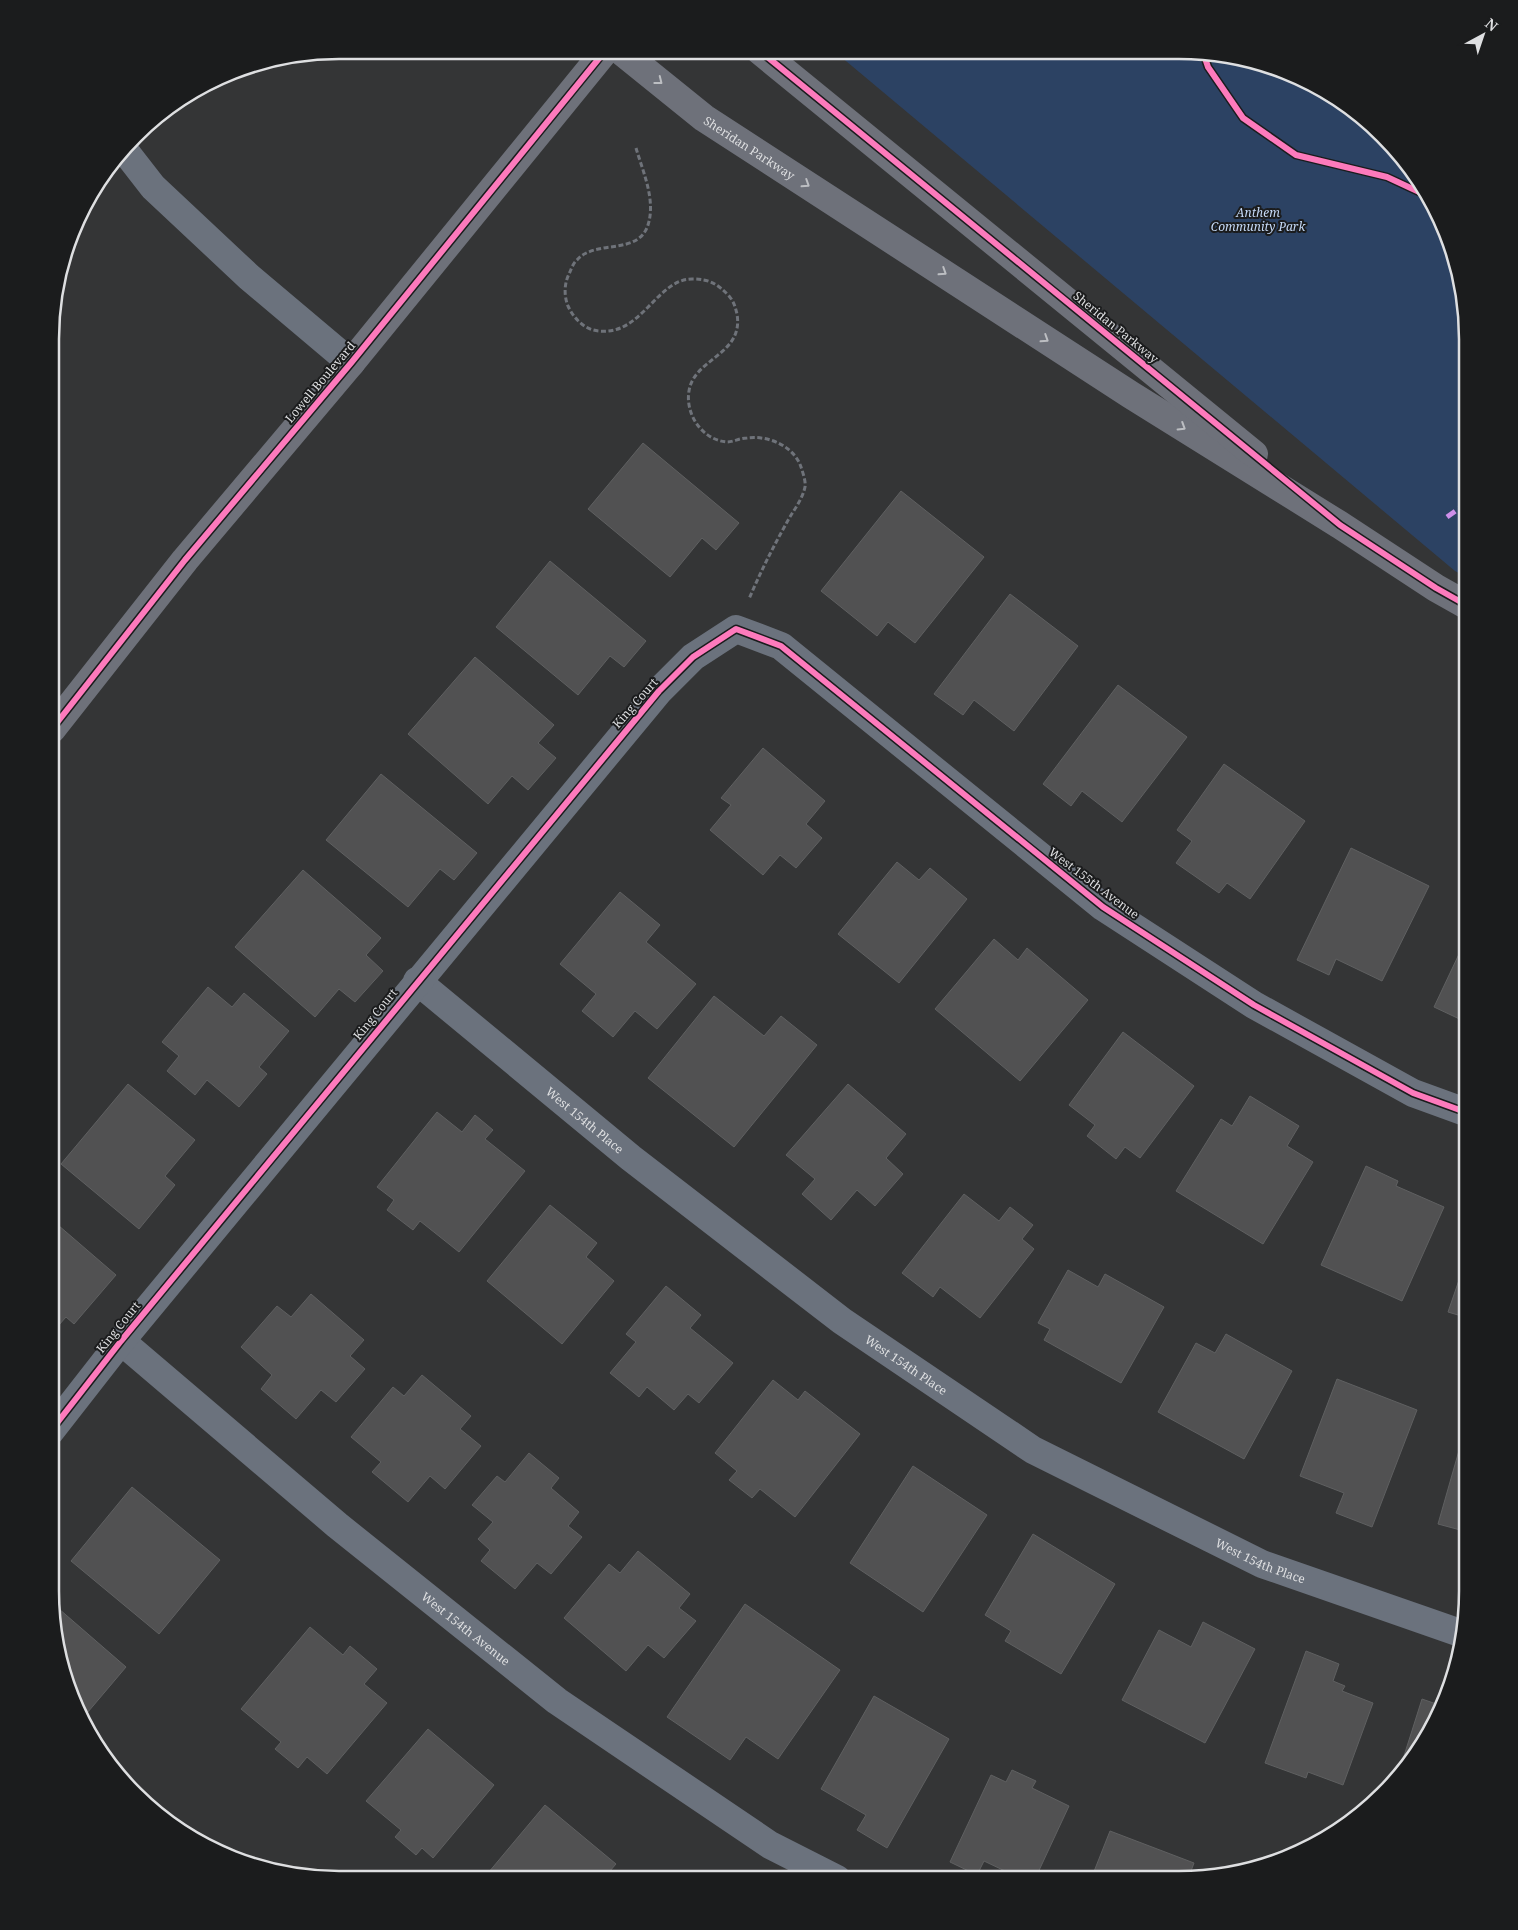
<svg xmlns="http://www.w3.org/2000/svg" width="1518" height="1930" viewBox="0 0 1518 1930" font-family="'Noto Serif',serif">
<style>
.green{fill:#2c4263}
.building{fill:#515152;stroke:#5f6061}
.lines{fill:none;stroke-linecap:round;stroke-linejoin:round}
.path{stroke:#6f737a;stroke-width:3;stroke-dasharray:5 2.5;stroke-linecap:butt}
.minor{stroke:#6b727d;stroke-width:28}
.major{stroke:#6e717a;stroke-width:28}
.quiet{stroke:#ce8fe9;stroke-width:5;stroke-dasharray:10 5;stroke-linecap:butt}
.cycleway-casing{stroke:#1b1c1d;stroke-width:9}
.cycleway{stroke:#fd7abc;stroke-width:6}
.oneway{stroke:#bcbec2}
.labels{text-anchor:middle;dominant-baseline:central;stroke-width:4;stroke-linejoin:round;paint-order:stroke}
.street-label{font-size:12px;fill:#dedfe1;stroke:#1b1c1d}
.park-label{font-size:12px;font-style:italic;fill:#c5d9f6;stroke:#1b1c1d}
.rim{fill:none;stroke:#dedfe1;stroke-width:2.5}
</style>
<rect width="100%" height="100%" fill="#343536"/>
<path class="green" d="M 834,51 L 1217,53 L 1289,72 L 1340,99 L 1396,148 L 1429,195 L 1458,264 L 1468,339 L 1468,578 L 1455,571 Z"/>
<g class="building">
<path d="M 643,443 L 739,523 L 716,550 L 702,538 L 670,577 L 588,509 Z"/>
<path d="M 901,491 L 984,557 L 915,643 L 888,622 L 877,636 L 821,591 Z"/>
<path d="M 550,561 L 646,641 L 624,667 L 610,656 L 578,695 L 496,627 Z"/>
<path d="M 1010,594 L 1078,646 L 1014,731 L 974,700 L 963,715 L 934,694 Z"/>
<path d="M 475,657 L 554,725 L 538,743 L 556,758 L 528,790 L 512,776 L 488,804 L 408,734 Z"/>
<path d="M 1118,685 L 1187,737 L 1122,822 L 1082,791 L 1071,806 L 1043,784 Z"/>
<path d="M 763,748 L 825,801 L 806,824 L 822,838 L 796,868 L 780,855 L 763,875 L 710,830 L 731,805 L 721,798 Z"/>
<path d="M 1224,764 L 1305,821 L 1250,899 L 1227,883 L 1219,893 L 1176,863 L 1192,841 L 1177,830 Z"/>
<path d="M 381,774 L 477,853 L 454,880 L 440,869 L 408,907 L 326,840 Z"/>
<path d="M 1351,848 L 1429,886 L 1382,981 L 1336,959 L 1329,975 L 1297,960 Z"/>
<path d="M 897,862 L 919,880 L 930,868 L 967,899 L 899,983 L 838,934 Z"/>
<path d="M 303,870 L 381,938 L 366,955 L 383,971 L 355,1002 L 339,989 L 315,1017 L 235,947 Z"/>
<path d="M 620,892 L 660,925 L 646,942 L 696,984 L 657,1029 L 635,1011 L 613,1037 L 582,1011 L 596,994 L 560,964 Z"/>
<path d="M 1468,935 L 1468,1023 L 1434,1007 Z"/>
<path d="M 994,939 L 1018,960 L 1027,948 L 1088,1000 L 1020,1081 L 935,1009 Z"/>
<path d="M 208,987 L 232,1007 L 244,993 L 289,1031 L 259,1067 L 267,1074 L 239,1107 L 207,1080 L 195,1095 L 167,1071 L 179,1056 L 162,1042 Z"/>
<path d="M 714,996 L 764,1036 L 781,1016 L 817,1045 L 734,1147 L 648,1078 Z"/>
<path d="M 1123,1032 L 1194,1086 L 1140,1158 L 1125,1147 L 1116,1159 L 1087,1136 L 1095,1125 L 1069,1105 Z"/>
<path d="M 128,1084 L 195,1140 L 165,1176 L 175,1185 L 139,1229 L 61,1164 Z"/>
<path d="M 848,1084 L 906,1134 L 886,1158 L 903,1174 L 875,1206 L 857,1190 L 831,1220 L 802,1194 L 815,1179 L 786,1155 Z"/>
<path d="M 1250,1096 L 1299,1126 L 1287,1146 L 1313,1162 L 1263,1244 L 1176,1191 L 1221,1119 L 1232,1126 Z"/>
<path d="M 437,1112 L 462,1132 L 475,1115 L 493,1130 L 485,1139 L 525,1171 L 459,1252 L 420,1221 L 413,1230 L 387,1210 L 394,1200 L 377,1187 Z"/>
<path d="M 1366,1166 L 1398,1181 L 1396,1186 L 1444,1207 L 1402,1301 L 1321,1265 Z"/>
<path d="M 964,1194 L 999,1221 L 1010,1207 L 1033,1225 L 1022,1239 L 1034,1249 L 980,1318 L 940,1287 L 933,1297 L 902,1273 Z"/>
<path d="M 550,1205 L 597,1243 L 586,1257 L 614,1281 L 562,1344 L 487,1281 Z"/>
<path d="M 51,1219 L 116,1275 L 74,1324 L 66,1317 L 51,1334 Z"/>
<path d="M 1468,1254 L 1468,1318 L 1448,1312 Z"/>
<path d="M 1068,1270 L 1098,1287 L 1105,1274 L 1164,1307 L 1121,1383 L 1044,1340 L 1050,1329 L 1038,1323 Z"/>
<path d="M 666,1286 L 701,1315 L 690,1328 L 733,1363 L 699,1403 L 688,1394 L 674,1410 L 647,1387 L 639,1397 L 610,1373 L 636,1342 L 626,1334 Z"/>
<path d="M 311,1294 L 364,1340 L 350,1356 L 365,1369 L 336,1402 L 321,1390 L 296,1419 L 261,1389 L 272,1375 L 241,1347 L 277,1306 L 291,1317 Z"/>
<path d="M 1226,1334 L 1292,1371 L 1244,1459 L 1158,1412 L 1196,1343 L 1215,1353 Z"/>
<path d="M 422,1375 L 471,1416 L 460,1429 L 481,1446 L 445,1489 L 430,1476 L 408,1502 L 372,1472 L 381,1462 L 351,1437 L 393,1387 L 404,1396 Z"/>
<path d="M 1337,1379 L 1417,1410 L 1372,1527 L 1336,1513 L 1344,1493 L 1300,1476 Z"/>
<path d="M 773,1380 L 798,1400 L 805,1391 L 860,1434 L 795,1517 L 760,1489 L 752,1498 L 729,1480 L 737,1471 L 715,1453 Z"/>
<path d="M 1464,1433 L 1467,1434 L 1467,1546 L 1460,1544 L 1464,1531 L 1438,1524 Z"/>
<path d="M 529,1453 L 559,1478 L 551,1488 L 579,1512 L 568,1526 L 582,1537 L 551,1574 L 537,1563 L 515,1589 L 481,1561 L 490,1550 L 478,1539 L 493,1522 L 472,1505 L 497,1476 L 505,1482 Z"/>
<path d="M 913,1466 L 987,1515 L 923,1612 L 850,1563 Z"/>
<path d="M 132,1487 L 220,1560 L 159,1634 L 71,1561 Z"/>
<path d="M 1033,1534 L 1115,1584 L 1061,1674 L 1005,1641 L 1011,1631 L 985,1615 Z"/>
<path d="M 638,1551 L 690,1594 L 679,1608 L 696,1621 L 664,1658 L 648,1645 L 626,1671 L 564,1618 L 609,1564 L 620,1573 Z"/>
<path d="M 51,1602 L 126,1667 L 82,1719 L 60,1666 Z"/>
<path d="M 745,1604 L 840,1670 L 778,1759 L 746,1737 L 730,1760 L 667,1717 Z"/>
<path d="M 1203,1622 L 1255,1649 L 1205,1743 L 1122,1700 L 1159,1630 L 1191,1647 Z"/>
<path d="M 310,1627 L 343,1655 L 350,1646 L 377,1669 L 364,1684 L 387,1703 L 327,1774 L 307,1757 L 298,1768 L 275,1749 L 281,1742 L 241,1709 Z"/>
<path d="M 1306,1651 L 1339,1664 L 1333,1681 L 1345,1686 L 1342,1691 L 1373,1703 L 1343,1785 L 1308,1772 L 1306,1778 L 1265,1763 Z"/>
<path d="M 874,1696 L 949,1739 L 887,1848 L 857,1830 L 866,1815 L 821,1789 Z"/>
<path d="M 1422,1699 L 1442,1706 L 1429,1736 L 1397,1778 Z"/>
<path d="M 428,1729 L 494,1785 L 433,1858 L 422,1848 L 416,1855 L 395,1837 L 401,1830 L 366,1801 Z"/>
<path d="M 1012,1770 L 1036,1781 L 1032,1788 L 1069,1806 L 1035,1879 L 1001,1879 L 1005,1871 L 984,1861 L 977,1875 L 950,1862 L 991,1775 L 1006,1782 Z"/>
<path d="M 545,1805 L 616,1864 L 603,1879 L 483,1879 Z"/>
<path d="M 1110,1831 L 1194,1863 L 1188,1879 L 1091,1879 Z"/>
</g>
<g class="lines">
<path class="path" d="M 636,148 C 643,172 656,200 648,225 C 638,256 595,239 577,260 C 573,263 571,270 569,274 C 564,284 564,296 568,306 C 574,319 585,330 599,331 C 642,336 657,278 693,279 C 709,279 718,284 729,296 C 734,302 735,306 737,314 C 744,355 694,358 689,391 C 685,414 702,440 727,442 C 733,442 740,438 747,438 C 768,435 794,446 801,467 C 803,473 806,482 805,487 C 802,501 792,512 786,524 C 772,549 760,573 749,599"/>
<g class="minor">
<path d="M 125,151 L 153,187 L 249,277 L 351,363"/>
<path id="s1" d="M 417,981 L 631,1158 L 842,1321 L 1033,1450 L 1262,1564 L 1463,1634"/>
<path id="s2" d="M 121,1341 L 337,1525 L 557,1701 L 770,1845 L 837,1879"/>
<path d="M 50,1432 L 121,1341 L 659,691 L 693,657 L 736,629 L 781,646 L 1103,907 L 1254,1005 L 1413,1093 L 1468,1113"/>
</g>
<g class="major">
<path id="s3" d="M 621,51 L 704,118 L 1131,395 L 1340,525 L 1436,588 L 1468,606"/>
<path d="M 760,51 L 1254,454"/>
<path d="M 52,729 L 185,560 L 351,363 L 605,51"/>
</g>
<path class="quiet" d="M 1447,517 L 1468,502"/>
<g class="cycleway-casing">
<g id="cycleway">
<path d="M 760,51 L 1340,525 L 1436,588 L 1468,606"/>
<path d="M 1203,52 L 1208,67 L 1243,118 L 1296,155 L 1387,177 L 1430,197"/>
<path d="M 52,729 L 185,560 L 351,363 L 605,51"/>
<path d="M 50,1432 L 121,1341 L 659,691 L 693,657 L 736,629 L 781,646 L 1103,907 L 1254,1005 L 1413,1093 L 1468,1113"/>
</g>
</g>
<use href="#cycleway" class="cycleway"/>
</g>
<defs><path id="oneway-chevron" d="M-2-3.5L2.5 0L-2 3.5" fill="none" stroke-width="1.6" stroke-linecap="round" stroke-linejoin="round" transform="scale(1.25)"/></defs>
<g class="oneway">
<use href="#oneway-chevron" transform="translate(659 81) rotate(38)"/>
<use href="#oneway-chevron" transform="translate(806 184) rotate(33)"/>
<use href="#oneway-chevron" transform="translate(943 272) rotate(33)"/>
<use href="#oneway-chevron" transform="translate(1045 339) rotate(33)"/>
<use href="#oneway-chevron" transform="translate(1182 427) rotate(32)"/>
</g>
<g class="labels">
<g class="street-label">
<text stroke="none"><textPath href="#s3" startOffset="161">Sheridan Parkway</textPath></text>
<text transform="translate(1116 327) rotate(39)">Sheridan Parkway</text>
<text transform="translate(320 382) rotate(-50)">Lowell Boulevard</text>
<text transform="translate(635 703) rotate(-49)">King Court</text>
<text transform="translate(1094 883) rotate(37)">West 155th Avenue</text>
<text transform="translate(375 1014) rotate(-51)">King Court</text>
<text stroke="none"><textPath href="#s1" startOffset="218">West 154th Place</textPath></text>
<text transform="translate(118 1327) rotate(-51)">King Court</text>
<text stroke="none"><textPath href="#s1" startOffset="622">West 154th Place</textPath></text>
<text stroke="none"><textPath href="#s1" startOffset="1028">West 154th Place</textPath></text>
<text stroke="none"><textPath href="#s2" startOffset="449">West 154th Avenue</textPath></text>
</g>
<g class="park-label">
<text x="1258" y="212">Anthem<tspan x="1258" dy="14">Community Park</tspan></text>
</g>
</g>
<path d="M0 0H1518V1930H0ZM339 59H1179A280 280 0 0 1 1459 339V1591A280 280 0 0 1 1179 1871H339A280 280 0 0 1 59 1591V339A280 280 0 0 1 339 59Z" fill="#1b1c1d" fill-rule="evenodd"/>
<path class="rim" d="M339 59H1179A280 280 0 0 1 1459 339V1591A280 280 0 0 1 1179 1871H339A280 280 0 0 1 59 1591V339A280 280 0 0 1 339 59Z"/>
<g transform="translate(1483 35) rotate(40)" stroke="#1b1c1d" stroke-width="4" paint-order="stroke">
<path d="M0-4L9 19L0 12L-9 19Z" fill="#dedfe1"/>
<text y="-8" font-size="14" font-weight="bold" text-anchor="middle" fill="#dedfe1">N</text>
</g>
</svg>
